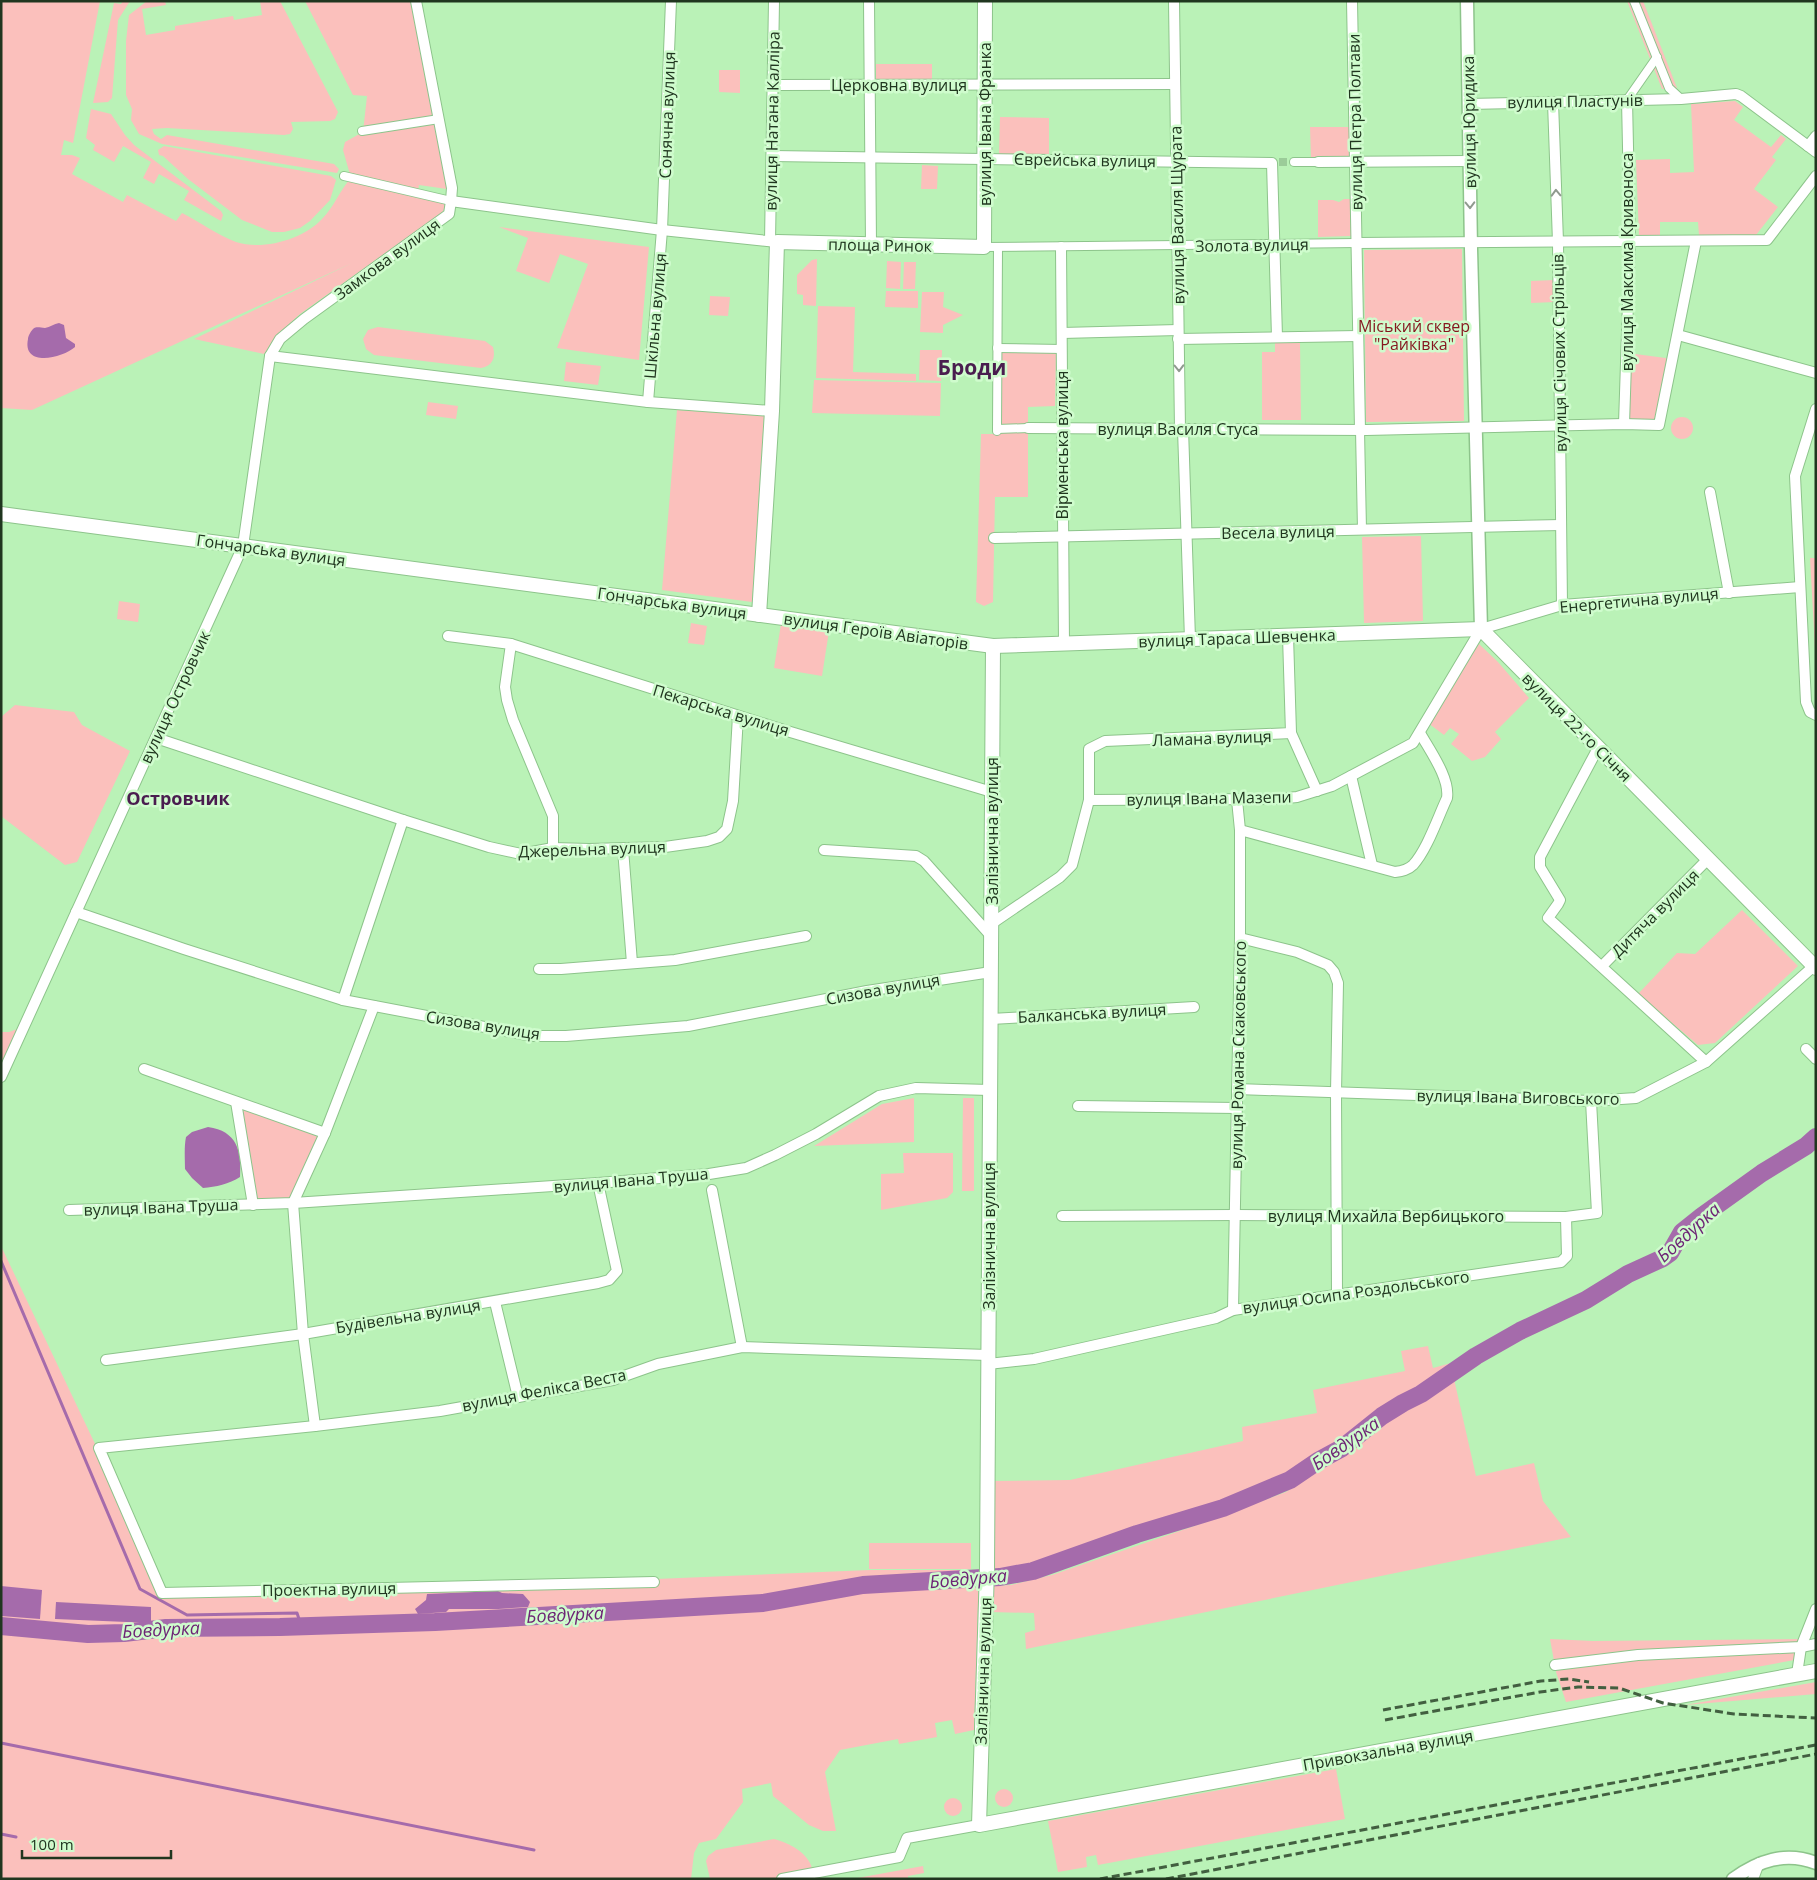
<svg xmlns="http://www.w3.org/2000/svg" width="1817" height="1880" viewBox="0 0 1817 1880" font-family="'Open Sans',sans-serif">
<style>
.green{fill:#fbc0bc}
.water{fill:#a56bab}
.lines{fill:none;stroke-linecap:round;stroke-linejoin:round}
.stream{stroke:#a56bab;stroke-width:3}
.river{stroke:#a56bab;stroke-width:18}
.pedestrian-tunnel{stroke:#9bcc99;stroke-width:8;stroke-dasharray:8 4;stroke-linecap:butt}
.pedestrian-casing{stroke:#8dc48b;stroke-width:10}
.minor-casing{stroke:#8dc48b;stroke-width:12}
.tertiary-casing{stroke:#8dc48b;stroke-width:15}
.secondary-casing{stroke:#8dc48b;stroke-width:16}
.pedestrian{stroke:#fff;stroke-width:8}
.minor{stroke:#fff;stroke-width:10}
.tertiary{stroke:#fff;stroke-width:12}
.secondary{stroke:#fff;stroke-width:14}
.rail{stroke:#425f40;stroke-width:3;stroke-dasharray:8 4;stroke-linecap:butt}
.oneway{stroke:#909a8f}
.labels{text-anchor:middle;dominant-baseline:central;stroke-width:5;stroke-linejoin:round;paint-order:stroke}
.street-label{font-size:16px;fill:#20361f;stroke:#cffccd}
.park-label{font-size:16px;fill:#86161f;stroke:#cffccd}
.neighbourhood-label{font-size:18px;font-weight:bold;fill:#4a1d4f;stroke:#cffccd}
.water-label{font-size:18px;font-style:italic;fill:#6d2475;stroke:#cffccd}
.district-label{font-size:21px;font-weight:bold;fill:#4a1d4f;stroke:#cffccd}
</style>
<rect width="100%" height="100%" fill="#baf2b7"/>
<g class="green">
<path d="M 1,1 L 100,1 L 73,143 L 64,140 L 61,155 L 72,155 L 80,158 L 72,174 L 123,202 L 127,195 L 176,221 L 182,213 C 198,221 219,236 236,242 C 263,251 304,239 322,219 C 334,207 340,190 351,178 L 343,150 L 345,142 L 363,132 L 367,96 L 353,95 L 305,1 L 411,1 L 447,189 L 419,185 L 417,197 L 445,204 L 443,212 L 300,314 L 276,336 L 264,354 L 194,339 L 352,263 L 32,410 L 1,408 Z"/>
<path d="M 123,1 L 130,1 L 118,20 L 112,98 L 108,102 L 93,103 L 114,3 L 121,4 Z"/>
<path d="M 147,1 L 165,1 L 166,5 L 142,9 L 146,35 L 175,30 L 175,26 L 233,16 L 234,20 L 262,15 L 260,1 L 280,1 L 338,112 L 335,119 L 330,121 L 291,122 L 293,129 L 290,134 L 284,135 L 167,128 L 152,129 L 154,134 L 161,139 L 167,135 L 334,164 L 339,169 L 337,173 L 162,144 L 139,134 L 131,120 L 132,109 L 126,95 L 126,41 L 129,15 Z"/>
<path d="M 1627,1 L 1643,1 L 1677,88 L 1662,89 Z"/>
<path d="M 876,64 L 932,64 L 932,82 L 876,83 Z"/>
<path d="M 719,70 L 740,70 L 740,93 L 719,92 Z"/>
<path d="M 1735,101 L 1743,107 L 1734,120 L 1771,147 L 1781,135 L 1786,139 L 1772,157 L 1776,160 L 1754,189 L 1778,207 L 1756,235 L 1699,235 L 1698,222 L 1660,222 L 1660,236 L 1639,236 L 1636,160 L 1670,159 L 1670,173 L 1694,172 L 1691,104 Z"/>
<path d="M 91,109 L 111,114 L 125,135 L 134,145 L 221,211 L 223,215 L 221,221 L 184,200 L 189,191 L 159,174 L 154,184 L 143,178 L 151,162 L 123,146 L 114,162 L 93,150 L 95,145 L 86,138 Z"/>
<path d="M 1000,117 L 1049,118 L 1049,154 L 999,154 Z"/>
<path d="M 1310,127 L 1352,127 L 1353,159 L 1311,159 Z"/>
<path d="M 164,146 L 331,176 L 336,180 L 330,200 L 310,221 L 300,228 L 284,232 L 272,232 L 242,220 L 188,179 L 163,156 L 159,155 L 158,150 Z"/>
<path d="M 922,165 L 938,166 L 937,189 L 921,189 Z"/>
<path d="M 1344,199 L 1350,199 L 1351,236 L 1318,237 L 1318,200 L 1333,200 L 1339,202 Z"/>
<path d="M 499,227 L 649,247 L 639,360 L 557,348 L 588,264 L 560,254 L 549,283 L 516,271 L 528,238 Z"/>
<path d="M 1462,249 L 1464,421 L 1366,422 L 1364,250 Z"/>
<path d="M 817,259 L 816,306 L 803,305 L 803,295 L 797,294 L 797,275 L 812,260 Z"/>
<path d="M 887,261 L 901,262 L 900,289 L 886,288 Z"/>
<path d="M 904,262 L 916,262 L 915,289 L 903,289 Z"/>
<path d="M 1554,280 L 1555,302 L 1531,303 L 1531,281 Z"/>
<path d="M 886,291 L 918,291 L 918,308 L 885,307 Z"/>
<path d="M 922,292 L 944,292 L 943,307 L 963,315 L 943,325 L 943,333 L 920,332 Z"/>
<path d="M 710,296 L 730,297 L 728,316 L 709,315 Z"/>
<path d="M 818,306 L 855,307 L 853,372 L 916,374 L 916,381 L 816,378 Z"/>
<path d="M 378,327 L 485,341 L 493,347 C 496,358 492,366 481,368 L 374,355 L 366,349 L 363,339 L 368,330 Z"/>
<path d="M 1275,342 L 1300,342 L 1301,420 L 1262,420 L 1262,352 L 1275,352 Z"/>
<path d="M 997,348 L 1056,349 L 1055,406 L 1028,407 L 1028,497 L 995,497 L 993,602 L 984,606 L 976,602 L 981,434 L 996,434 Z"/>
<path d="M 920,350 L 942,350 L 941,381 L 919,380 Z"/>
<path d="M 1628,353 L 1673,359 L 1659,425 L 1624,424 Z"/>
<path d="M 566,362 L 601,366 L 598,385 L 564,381 Z"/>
<path d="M 814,380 L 941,383 L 940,416 L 812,413 Z"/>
<path d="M 428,402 L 458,406 L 456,419 L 426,415 Z"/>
<path d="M 677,410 L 764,416 L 752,602 L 662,590 Z"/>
<circle cx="1682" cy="428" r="11"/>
<path d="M 1421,536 L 1423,621 L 1364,623 L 1362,537 Z"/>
<path d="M 1810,558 L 1816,558 L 1816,666 Z"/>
<path d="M 119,601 L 140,604 L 138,622 L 117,619 Z"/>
<path d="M 691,623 L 707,626 L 704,645 L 688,643 Z"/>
<path d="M 781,624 L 829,631 L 822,676 L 774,668 Z"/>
<path d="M 1479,644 L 1498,662 L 1529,698 L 1495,732 L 1501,739 L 1485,757 L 1472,761 L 1451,744 L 1459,734 L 1450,728 L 1444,735 L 1428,723 Z"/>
<path d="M 15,705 L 74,712 L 82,725 L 130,751 L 77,862 L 65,865 L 1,816 L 1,717 Z"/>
<path d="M 1742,910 L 1798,966 L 1715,1043 L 1698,1045 L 1638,994 L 1677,953 L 1695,954 Z"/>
<path d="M 20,1028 L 1,1070 L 1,1032 L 9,1032 Z"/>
<path d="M 914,1098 L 914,1142 L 814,1146 L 882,1104 Z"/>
<path d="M 963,1098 L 974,1098 L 974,1191 L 962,1191 Z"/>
<path d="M 240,1106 L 320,1135 L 290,1201 L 256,1202 Z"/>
<path d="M 1816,1133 L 1816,1142 L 1807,1149 L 1703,1218 L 1685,1234 L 1673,1255 L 1664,1260 L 1619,1282 L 1588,1303 L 1521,1333 L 1423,1397 L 1397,1412 L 1355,1446 L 1330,1459 L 1284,1490 L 1243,1507 L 1111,1550 L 1051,1573 L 1010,1583 L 990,1584 L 992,1481 L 1070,1480 L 1243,1441 L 1242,1427 L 1317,1413 L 1313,1390 L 1405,1371 L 1401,1351 L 1428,1346 L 1433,1368 L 1462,1360 L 1518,1325 L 1584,1297 L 1626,1271 L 1660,1255 L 1667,1251 L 1680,1230 L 1708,1207 L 1798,1148 Z"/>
<path d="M 903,1153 L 953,1153 L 953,1192 L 947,1198 L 881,1210 L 881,1174 L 904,1173 Z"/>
<path d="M 1,1246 L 97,1448 L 161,1595 L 657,1587 L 656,1579 L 869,1570 L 979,1570 L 974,1730 L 955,1734 L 952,1720 L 935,1723 L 937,1737 L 899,1744 L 898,1739 L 840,1750 L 825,1772 L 836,1831 L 823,1831 L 809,1825 L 773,1796 L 771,1783 L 742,1789 L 743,1802 L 716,1839 L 699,1843 L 694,1853 L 691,1879 L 1,1879 Z"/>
<path d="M 1454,1379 L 1476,1476 L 1534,1463 L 1543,1501 L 1571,1537 L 1026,1649 L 1025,1633 L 1035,1630 L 1034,1613 L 990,1612 L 991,1586 L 1011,1585 L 1052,1575 L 1203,1523 L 1286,1492 L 1322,1467 L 1356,1447 L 1397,1413 Z"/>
<rect x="869" y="1543" width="102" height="26"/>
<path d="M 1550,1639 L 1593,1641 L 1804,1639 L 1800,1659 L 1566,1702 L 1556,1672 Z"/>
<path d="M 1816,1682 L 1816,1694 L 1685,1705 Z"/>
<path d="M 1336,1769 L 1345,1819 L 1098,1865 L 1096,1855 L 1086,1857 L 1087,1867 L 1058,1872 L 1048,1821 Z"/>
<circle cx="1004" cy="1798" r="9"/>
<circle cx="953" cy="1807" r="9"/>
<path d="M 774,1839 C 789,1843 807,1852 812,1868 L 782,1879 L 710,1879 L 706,1861 L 708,1856 L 716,1850 Z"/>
<path d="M 923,1866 L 924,1873 L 908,1876 L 908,1879 L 852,1879 Z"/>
</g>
<g class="water">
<path d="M 59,323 L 64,325 L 66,338 L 75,344 L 75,347 C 63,358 22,368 28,339 C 28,336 31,331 33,329 C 37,326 40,328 45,328 C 50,327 54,324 59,323 Z"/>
<path d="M 208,1127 C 237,1131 242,1151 240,1177 C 229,1184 216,1187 203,1188 L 192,1178 L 185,1169 C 185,1158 184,1147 186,1137 L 192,1132 Z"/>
<path d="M 1,1586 L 42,1590 L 40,1619 L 1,1616 Z"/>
<path d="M 498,1591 L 502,1593 L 523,1594 L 530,1602 L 528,1607 L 498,1609 L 449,1609 L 446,1612 L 418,1614 L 415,1609 L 426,1600 L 427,1594 Z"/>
<path d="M 56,1602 L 151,1607 L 151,1623 L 55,1619 Z"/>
</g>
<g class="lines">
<g class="stream">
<path d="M 1,1261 L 140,1589 L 187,1615 L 297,1613 L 301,1625"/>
<path d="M 1,1743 L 534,1850"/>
<path d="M 1,1834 L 16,1837"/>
</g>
<path class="river" d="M 1,1626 L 88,1634 L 124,1633 L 166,1628 L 280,1627 L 435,1622 L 763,1603 L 863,1585 L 1000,1577 L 1033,1571 L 1137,1534 L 1223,1508 L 1290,1480 L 1318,1461 L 1342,1448 L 1382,1416 L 1403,1403 L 1421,1394 L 1476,1356 L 1520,1331 L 1586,1300 L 1628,1274 L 1663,1258 L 1670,1253 L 1682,1232 L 1702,1216 L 1762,1173 L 1806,1146 L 1816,1137"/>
<path class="pedestrian-tunnel" d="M 1279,162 L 1294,162"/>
<g class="pedestrian-casing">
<g id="pedestrian">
<path d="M 1634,1 L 1669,88 L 1681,99"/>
<path d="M 1627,100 L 1657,57"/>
<path d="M 362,131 L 439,119"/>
<path d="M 1294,162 L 1318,162"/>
<path d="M 344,176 L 451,201"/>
<path d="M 984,247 L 1357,243"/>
<path d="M 997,348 L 1062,349"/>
<path d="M 997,429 L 1028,428"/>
<path d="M 1360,430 L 1362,530"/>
<path d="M 997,431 L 998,248"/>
</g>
</g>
<g class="minor-casing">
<g id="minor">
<path d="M 416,1 L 452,188 L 451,201"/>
<path d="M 869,1 L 871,245"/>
<path d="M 1174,1 L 1180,429"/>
<path d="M 1352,1 L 1360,430"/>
<path d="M 773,85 L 1175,84"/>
<path d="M 1553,102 L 1558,242 L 1562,605"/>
<path d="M 1469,104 L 1681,99 L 1736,94 L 1741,96 L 1816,152"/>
<path d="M 1808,146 L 1816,136"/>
<path d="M 772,156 L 1272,163 L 1277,337"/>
<path d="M 1318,162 L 1469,161"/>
<path d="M 770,241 L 774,1"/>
<path d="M 1357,243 L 1767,240 L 1816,176"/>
<path d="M 1061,247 L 1064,644"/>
<path d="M 1062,333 L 1178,330"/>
<path d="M 1678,335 L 1816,373"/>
<path d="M 1178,339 L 1358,336"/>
<path d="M 270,356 L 648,402 L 772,411"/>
<path d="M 648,402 L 662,230 L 671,1"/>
<path d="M 1816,409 L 1795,476 L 1806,702 L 1810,712 L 1816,715"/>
<path d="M 1624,424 L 1630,241 L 1627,100"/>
<path d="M 1028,428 L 1366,430 L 1624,424 L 1659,425 L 1696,241"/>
<path d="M 1183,429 L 1190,639"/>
<path d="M 1710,492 L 1729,593"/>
<path d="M 994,538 L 1561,525"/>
<path d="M 448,636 L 511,644 L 787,731 L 992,792"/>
<path d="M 511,644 L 505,687 L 507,700 L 513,720 L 553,816 L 553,848"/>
<path d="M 1291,733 L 1317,791"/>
<path d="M 156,738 L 403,820 L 489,847 L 521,854 L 553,848 L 589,849 L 665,847 L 707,841 L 719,837 L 727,829 L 733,801 L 738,716"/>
<path d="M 1598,748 L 1540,857 L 1540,867 L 1560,900 L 1558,904 L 1548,918 L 1706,1062"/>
<path d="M 1351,776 L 1372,865"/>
<path d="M 1089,800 L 1089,749 L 1105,741 L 1291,733 L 1288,636"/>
<path d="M 1240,830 L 1395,872 C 1402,871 1408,870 1413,865 C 1427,850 1438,817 1447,798 C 1450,778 1430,751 1420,733"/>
<path d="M 623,849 L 632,963"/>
<path d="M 824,850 L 916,856 L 924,861 L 991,936"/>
<path d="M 76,912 L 184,949 L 343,1000 L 532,1036 L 566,1036 L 688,1026 L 867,991 L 991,972"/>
<path d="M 991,924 L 1060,877 L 1072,865 L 1089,800 L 1277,799 L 1297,797 L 1332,786 L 1413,743 L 1481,629 L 1562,605 L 1800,587"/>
<path d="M 1240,938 L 1297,952 L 1328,965 L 1334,972 L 1338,983 L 1336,1093 L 1337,1294"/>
<path d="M 1602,966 L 1708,859"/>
<path d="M 539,969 L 561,969 L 675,960 L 806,936"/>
<path d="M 343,1000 L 403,820"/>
<path d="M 991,1019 L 1194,1007"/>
<path d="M 1806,1049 L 1816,1059"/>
<path d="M 144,1069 L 325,1133"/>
<path d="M 1,1077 L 243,546 L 270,356 L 280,339 L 304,319 L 449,214 L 451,201 L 662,230 L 777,242"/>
<path d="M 1237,1089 L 1591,1101 L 1636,1098 L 1706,1062 L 1814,966"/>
<path d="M 236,1102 L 253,1205"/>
<path d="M 1078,1106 L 1237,1108"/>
<path d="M 712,1190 L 742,1347"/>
<path d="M 69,1210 L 293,1203 L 598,1183 L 709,1174 L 746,1168 L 775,1155 L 816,1134 L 879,1096 L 916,1088 L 990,1090"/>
<path d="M 1062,1216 L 1235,1215 L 1566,1217 L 1597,1213 L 1591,1101"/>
<path d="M 495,1302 L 518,1397"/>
<path d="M 1233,1310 L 1240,938 L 1240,830 L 1237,800"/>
<path d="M 106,1360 L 303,1334 L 598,1283 L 609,1280 L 617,1271 L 598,1183"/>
<path d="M 988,1364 L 1034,1359 L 1216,1318 L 1233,1310 L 1561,1262 L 1567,1256 L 1566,1217"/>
<path d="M 315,1426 L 303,1334 L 293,1203 L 325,1133 L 374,1006"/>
<path d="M 654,1582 L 162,1593 L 99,1448 L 315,1426 L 440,1411 L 613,1380 L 658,1364 L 742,1347 L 988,1355"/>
<path d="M 1555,1665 L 1638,1655 L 1801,1647 L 1816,1644"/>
<path d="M 1797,1674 L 1801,1647 L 1816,1609"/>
<path d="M 782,1879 L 899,1857 L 907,1838 L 979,1825"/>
<path d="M 1753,1879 L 1759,1863"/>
</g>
</g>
<g class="tertiary-casing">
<g id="tertiary">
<path d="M 1467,1 L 1471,249 L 1481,629"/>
<path d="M 1733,1879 C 1758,1861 1785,1851 1816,1863"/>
</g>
</g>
<g class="secondary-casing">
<g id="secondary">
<path d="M 1,514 L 993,646 L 1481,629 L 1816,968"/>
<path d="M 759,615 L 772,411 L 777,242 L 984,247 L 985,1"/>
<path d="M 993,646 L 987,1569 L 979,1825 L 1816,1671"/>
</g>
</g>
<use href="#pedestrian" class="pedestrian"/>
<use href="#minor" class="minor"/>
<use href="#tertiary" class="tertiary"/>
<use href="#secondary" class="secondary"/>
<g class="rail">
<path d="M 1383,1710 L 1541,1681 L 1569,1679 L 1589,1682"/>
<path d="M 1385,1720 L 1540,1692 L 1578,1687 L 1619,1688 L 1663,1703 L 1734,1714 L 1816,1718"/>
<path d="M 1100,1879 L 1816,1745"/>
<path d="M 1166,1879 L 1816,1754"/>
</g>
</g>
<defs><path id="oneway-chevron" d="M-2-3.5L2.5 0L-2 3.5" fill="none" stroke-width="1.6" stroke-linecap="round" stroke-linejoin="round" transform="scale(1.25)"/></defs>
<g class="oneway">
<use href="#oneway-chevron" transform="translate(1556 193) rotate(-92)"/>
<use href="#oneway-chevron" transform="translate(1470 205) rotate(89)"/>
<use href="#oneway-chevron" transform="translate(1179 368) rotate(89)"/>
</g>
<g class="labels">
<g class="street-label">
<text x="899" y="85">Церковна вулиця</text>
<text transform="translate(1575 101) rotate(-1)">вулиця Пластунів</text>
<text transform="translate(667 115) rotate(-88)">Сонячна вулиця</text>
<text transform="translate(772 121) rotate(-89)">вулиця Натана Калліра</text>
<text transform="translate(1355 122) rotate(-91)">вулиця Петра Полтави</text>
<text transform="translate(1469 122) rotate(-91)">вулиця Юридика</text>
<text transform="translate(985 124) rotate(-90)">вулиця Івана Франка</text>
<text transform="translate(1085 160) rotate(1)">Єврейська вулиця</text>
<text transform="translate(1177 215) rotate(-91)">вулиця Василя Щурата</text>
<text transform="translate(880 245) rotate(1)">площа Ринок</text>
<text transform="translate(1252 245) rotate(-1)">Золота вулиця</text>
<text transform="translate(387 259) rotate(-36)">Замкова вулиця</text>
<text transform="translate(1627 262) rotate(-90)">вулиця Максима Кривоноса</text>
<text transform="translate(655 316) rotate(-85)">Шкільна вулиця</text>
<text transform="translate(1559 353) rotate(-91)">вулиця Січових Стрільців</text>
<text x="1178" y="429">вулиця Василя Стуса</text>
<text transform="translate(1062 445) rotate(-90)">Вірменська вулиця</text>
<text transform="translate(1278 532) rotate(-1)">Весела вулиця</text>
<text transform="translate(271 550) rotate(8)">Гончарська вулиця</text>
<text transform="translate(1639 600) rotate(-5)">Енергетична вулиця</text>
<text transform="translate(672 603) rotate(8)">Гончарська вулиця</text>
<text transform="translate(876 631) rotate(8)">вулиця Героїв Авіаторів</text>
<text transform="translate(1237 638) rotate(-2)">вулиця Тараса Шевченка</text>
<text transform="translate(175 697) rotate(-65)">вулиця Островчик</text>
<text transform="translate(721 710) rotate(17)">Пекарська вулиця</text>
<text transform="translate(1577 727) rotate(45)">вулиця 22-го Січня</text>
<text transform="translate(1212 738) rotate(-2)">Ламана вулиця</text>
<text transform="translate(1209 798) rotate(-1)">вулиця Івана Мазепи</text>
<text transform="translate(992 831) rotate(-90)">Залізнична вулиця</text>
<text transform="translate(592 849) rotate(-2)">Джерельна вулиця</text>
<text transform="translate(1655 913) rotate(-45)">Дитяча вулиця</text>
<text transform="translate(883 989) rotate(-10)">Сизова вулиця</text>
<text transform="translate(1092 1013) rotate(-3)">Балканська вулиця</text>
<text transform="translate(483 1025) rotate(9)">Сизова вулиця</text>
<text transform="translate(1238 1055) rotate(-89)">вулиця Романа Скаковського</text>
<text transform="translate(1518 1097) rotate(1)">вулиця Івана Виговського</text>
<text transform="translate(631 1180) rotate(-5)">вулиця Івана Труша</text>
<text transform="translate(161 1207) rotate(-2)">вулиця Івана Труша</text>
<text x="1386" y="1216">вулиця Михайла Вербицького</text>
<text transform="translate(989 1236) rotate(-90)">Залізнична вулиця</text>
<text transform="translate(1356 1292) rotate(-8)">вулиця Осипа Роздольського</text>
<text transform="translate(408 1316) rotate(-9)">Будівельна вулиця</text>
<text transform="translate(544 1390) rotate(-11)">вулиця Фелікса Веста</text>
<text transform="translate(329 1589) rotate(-1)">Проектна вулиця</text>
<text transform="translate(983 1671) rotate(-88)">Залізнична вулиця</text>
<text transform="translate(1388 1750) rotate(-10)">Привокзальна вулиця</text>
</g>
<g class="park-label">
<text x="1414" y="326">Міський сквер<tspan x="1414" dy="18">"Райківка"</tspan></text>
</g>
<g class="neighbourhood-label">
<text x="178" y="798">Островчик</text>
</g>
<g class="water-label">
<text transform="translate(1688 1232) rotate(-42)">Бовдурка</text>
<text transform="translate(1345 1443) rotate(-35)">Бовдурка</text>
<text transform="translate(968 1578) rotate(-5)">Бовдурка</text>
<text transform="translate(565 1614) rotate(-3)">Бовдурка</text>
<text transform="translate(161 1629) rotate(-3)">Бовдурка</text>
</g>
<g class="district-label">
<text x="972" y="367">Броди</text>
</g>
</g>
<rect width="1817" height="1880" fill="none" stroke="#20361f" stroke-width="5"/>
<path d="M22 1850v8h149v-8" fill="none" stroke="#20361f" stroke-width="2.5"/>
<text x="30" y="1850" font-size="15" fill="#20361f" stroke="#cffccd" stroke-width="4" paint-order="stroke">100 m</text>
</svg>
